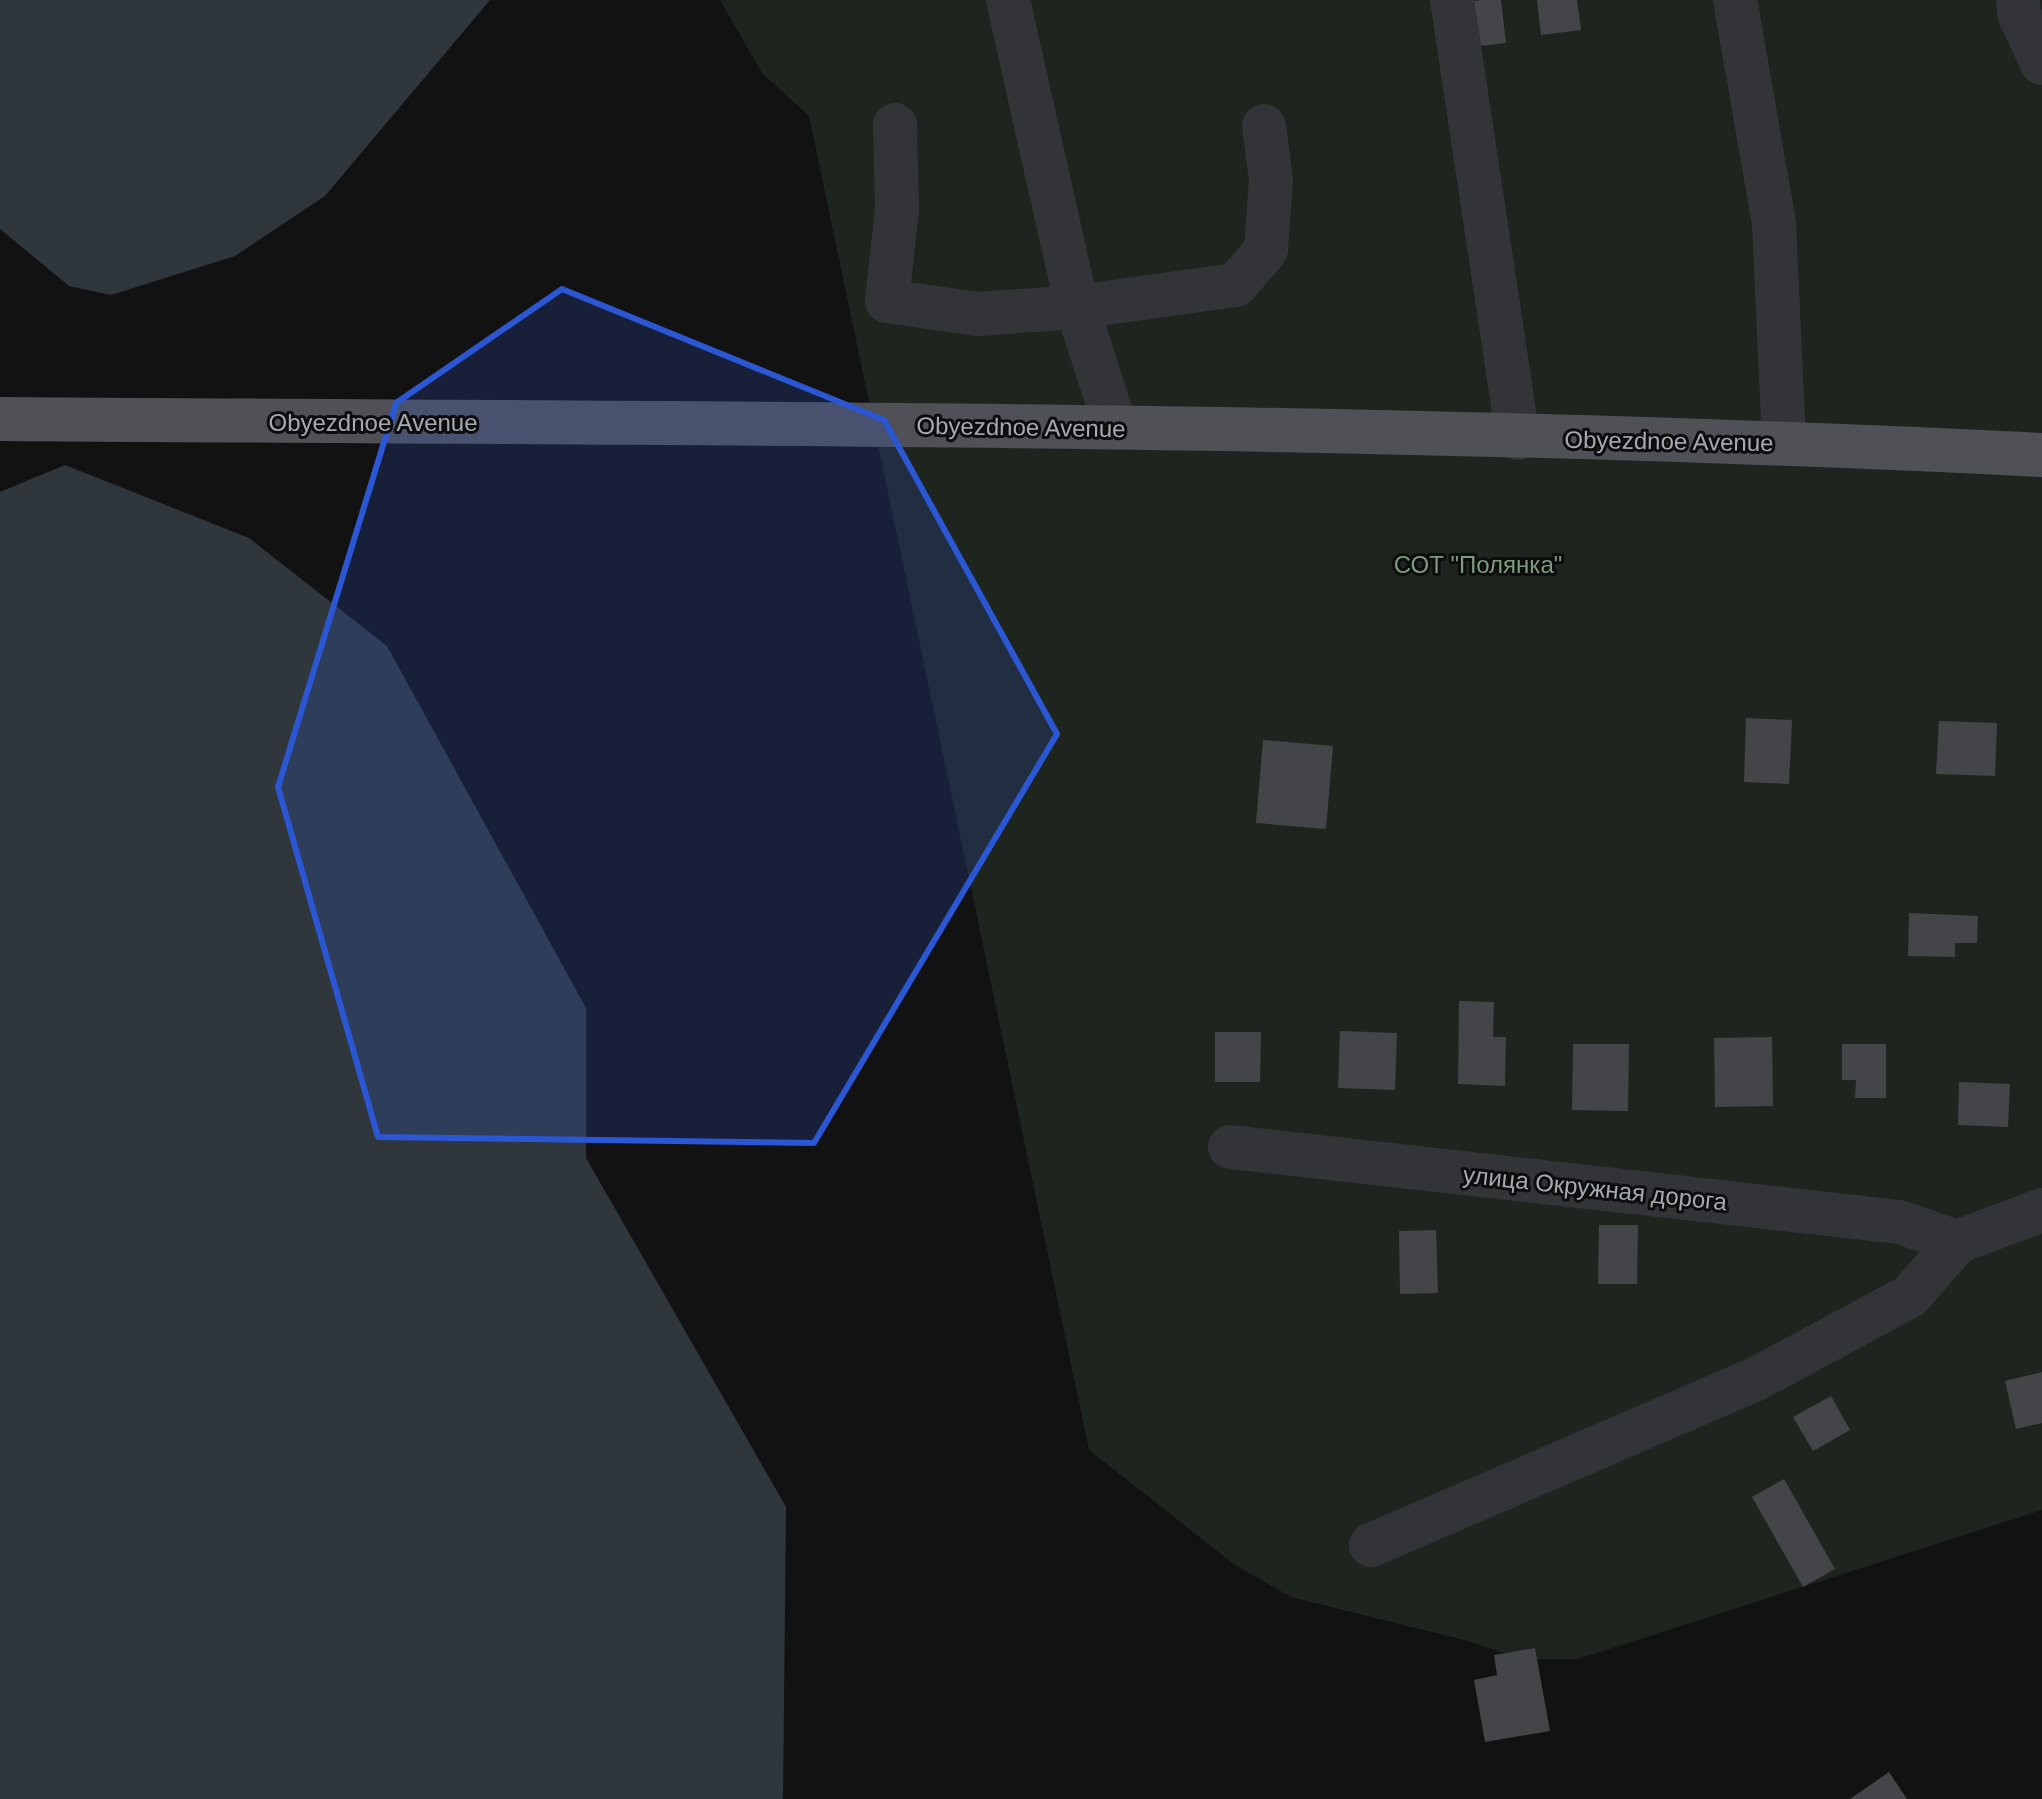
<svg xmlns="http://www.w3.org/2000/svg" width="2042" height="1799" viewBox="0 0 2042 1799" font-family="Helvetica,sans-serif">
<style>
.green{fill:#1e251f}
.water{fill:#2f373c}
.building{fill:#444548}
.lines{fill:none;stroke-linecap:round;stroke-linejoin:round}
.minor{stroke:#333438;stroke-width:44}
.major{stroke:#4f5156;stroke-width:44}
.marked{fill:#2b57d4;fill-opacity:0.2;stroke:#2b57d4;stroke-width:6;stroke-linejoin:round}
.labels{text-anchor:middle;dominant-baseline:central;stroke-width:6;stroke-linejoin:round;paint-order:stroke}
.street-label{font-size:24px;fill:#a5aab2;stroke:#0d0d0e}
.park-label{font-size:24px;fill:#7d9c7d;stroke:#0d0d0e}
</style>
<rect width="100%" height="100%" fill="#121213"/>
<path class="green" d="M 720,0 L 2042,0 L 2042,1510 L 1578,1659 L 1522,1659 L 1468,1641 L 1291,1597 L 1235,1565 L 1089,1450 L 809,116 L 762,73 Z"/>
<g class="water">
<path d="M 0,0 L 490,0 L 325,196 L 235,256 L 111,295 L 69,286 L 0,229 Z"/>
<path d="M 65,465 L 249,538 L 387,646 L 586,1008 L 586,1158 L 786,1507 L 783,1799 L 0,1799 L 0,492 Z"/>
</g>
<g class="building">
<path d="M 1483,0 L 1501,0 L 1506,43 L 1472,47 L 1466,2 Z"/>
<path d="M 1537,0 L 1577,0 L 1581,30 L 1541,35 Z"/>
<path d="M 1746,718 L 1792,720 L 1789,784 L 1744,782 Z"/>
<path d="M 1939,721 L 1997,723 L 1995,776 L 1936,774 Z"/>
<path d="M 1263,740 L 1333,746 L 1326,829 L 1256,823 Z"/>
<path d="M 1909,913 L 1978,916 L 1977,943 L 1955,943 L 1955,957 L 1908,956 Z"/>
<path d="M 1459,1001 L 1494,1002 L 1493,1037 L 1506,1037 L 1505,1086 L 1458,1084 Z"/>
<path d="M 1340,1031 L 1397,1033 L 1395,1090 L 1338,1088 Z"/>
<path d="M 1215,1032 L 1261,1032 L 1260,1082 L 1215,1082 Z"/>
<path d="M 1772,1037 L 1773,1106 L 1715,1107 L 1714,1038 Z"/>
<path d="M 1573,1044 L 1629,1044 L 1628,1111 L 1572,1110 Z"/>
<path d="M 1842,1044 L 1886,1044 L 1886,1098 L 1855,1098 L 1856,1080 L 1842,1080 Z"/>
<path d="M 1959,1082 L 2010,1084 L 2008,1127 L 1958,1125 Z"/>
<path d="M 1599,1225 L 1638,1225 L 1637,1284 L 1598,1284 Z"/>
<path d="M 1436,1230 L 1438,1293 L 1400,1294 L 1399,1231 Z"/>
<path d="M 2042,1372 L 2042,1423 L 2016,1429 L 2005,1381 Z"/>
<path d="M 1831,1396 L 1850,1430 L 1813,1451 L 1793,1417 Z"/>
<path d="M 1784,1479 L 1835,1569 L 1803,1587 L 1752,1497 Z"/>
<path d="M 1535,1648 L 1550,1731 L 1485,1742 L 1474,1680 L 1497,1675 L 1494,1655 Z"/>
<path d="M 1889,1772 L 1907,1799 L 1850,1799 Z"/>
</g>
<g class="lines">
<g class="minor">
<path d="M 1008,0 L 1077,307 L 1116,428"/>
<path d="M 1452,0 L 1518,438"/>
<path d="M 1735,0 L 1774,223 L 1784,442"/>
<path d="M 2018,0 L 2019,14 L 2042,63"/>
<path d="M 895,125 L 897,209 L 887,301 L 977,314 L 1077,307 L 1236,285 L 1266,250 L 1271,179 L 1264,126"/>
<path d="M 1230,1147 L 1899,1222 L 1957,1242"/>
<path d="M 1371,1545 L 1756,1379 L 1910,1296 L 1957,1242 L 2042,1210"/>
</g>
<path class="major" d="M 0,419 C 680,424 1362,421 2042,455"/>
</g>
<path class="marked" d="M 562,289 L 884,420 L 1057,734 L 814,1143 L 378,1137 L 278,787 L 396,403 Z"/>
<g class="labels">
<g class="street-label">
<text x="373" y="422">Obyezdnoe Avenue</text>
<text transform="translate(1021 427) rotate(1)">Obyezdnoe Avenue</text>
<text transform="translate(1669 441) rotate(1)">Obyezdnoe Avenue</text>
<text transform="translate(1595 1188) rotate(6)">улица Окружная дорога</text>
</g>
<g class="park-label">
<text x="1478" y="564">СОТ "Полянка"</text>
</g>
</g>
</svg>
